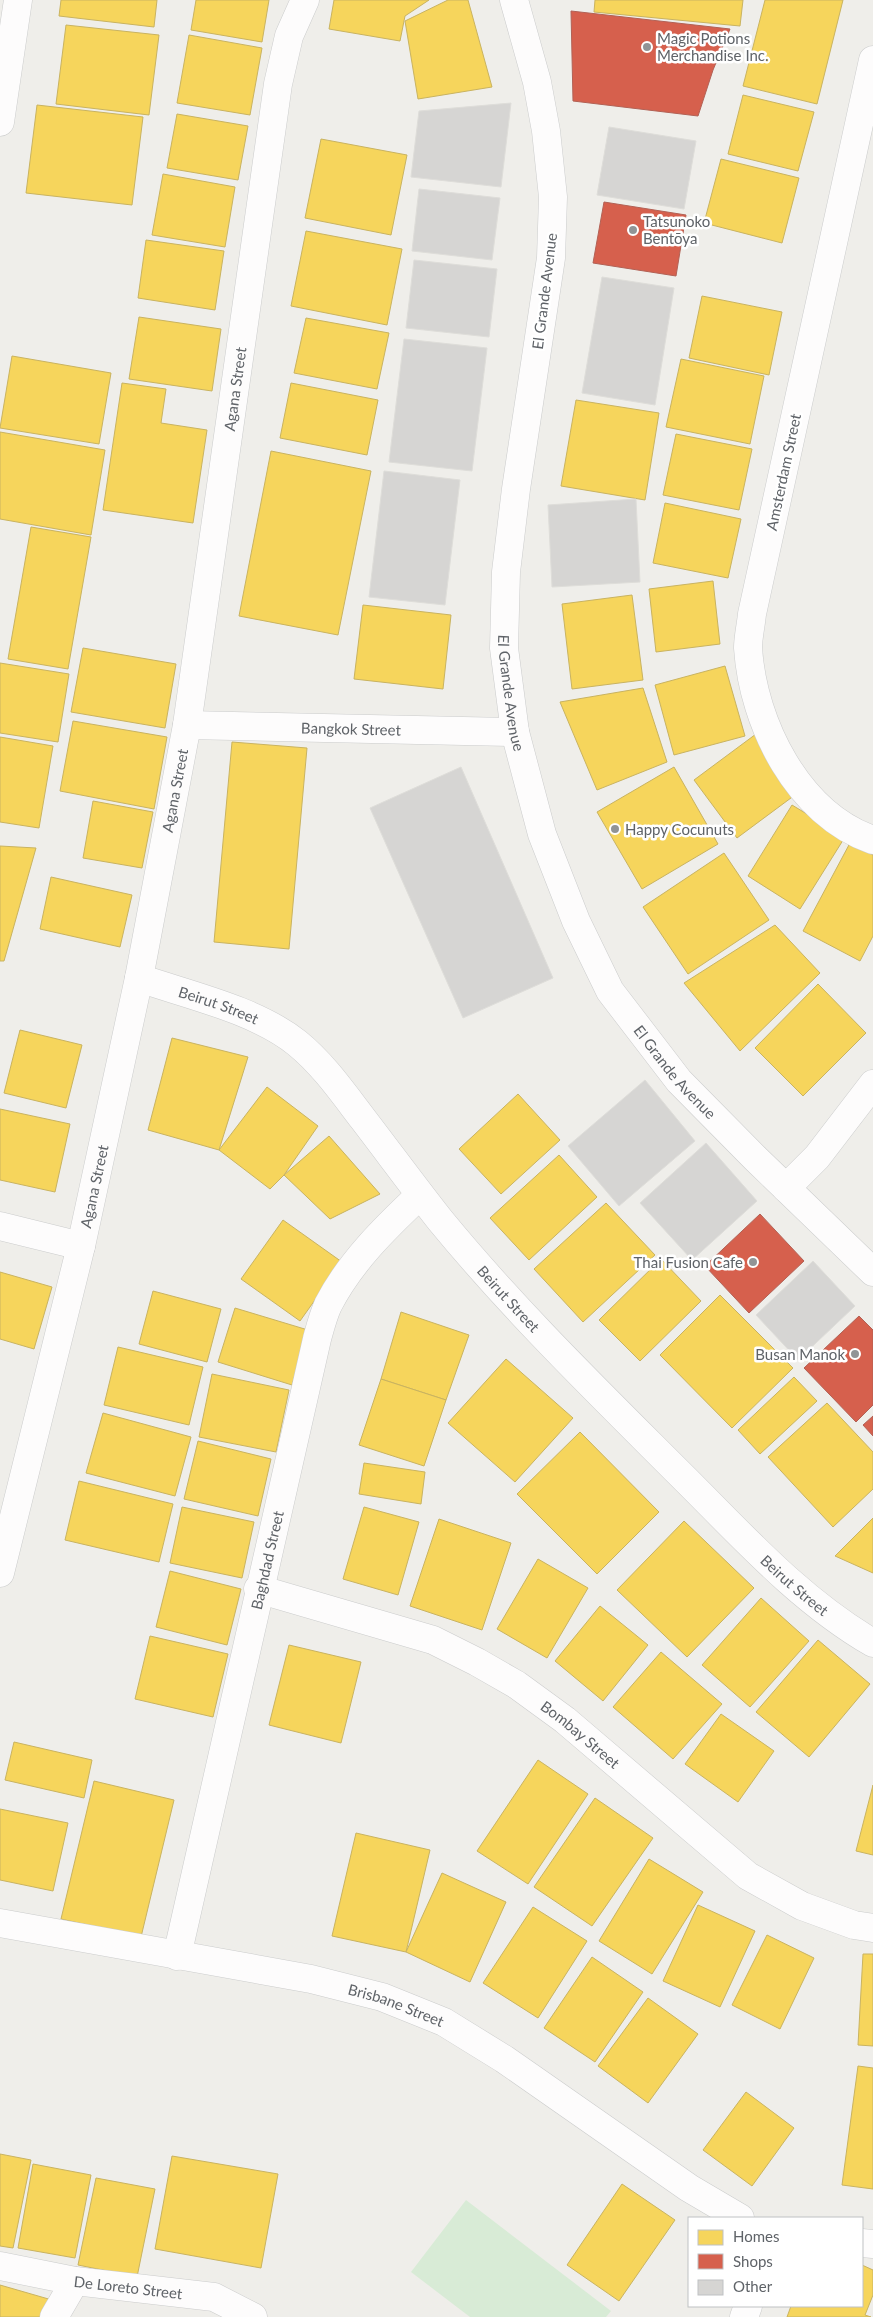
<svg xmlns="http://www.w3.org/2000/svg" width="873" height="2317" viewBox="0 0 873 2317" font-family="Lato,sans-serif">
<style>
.garden{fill:#d8ebd6}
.homes{fill:#f6d55c;stroke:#c9b360}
.shops{fill:#d6604d;stroke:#b26155}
.building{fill:#d6d5d3;stroke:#deddd9}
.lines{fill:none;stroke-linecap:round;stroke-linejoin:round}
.minor-casing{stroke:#cbcccc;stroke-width:29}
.minor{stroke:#fdfcfc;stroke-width:28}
.poi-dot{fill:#919496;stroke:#fff;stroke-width:2}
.labels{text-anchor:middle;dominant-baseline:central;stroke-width:5;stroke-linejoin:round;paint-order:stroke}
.poi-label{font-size:15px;fill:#5f6368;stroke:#fff;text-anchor:start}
.street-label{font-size:15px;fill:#5f6368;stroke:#fff}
</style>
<rect width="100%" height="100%" fill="#efeeea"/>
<path class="garden" d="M 466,2200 L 611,2311 L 606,2317 L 470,2317 L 411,2272 Z"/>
<g class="homes">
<path d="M 61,0 L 157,0 L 154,27 L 59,16 Z"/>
<path d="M 196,0 L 269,0 L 262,42 L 191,30 Z"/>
<path d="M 334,0 L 429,0 L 405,16 L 400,41 L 329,29 Z"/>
<path d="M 448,0 L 468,0 L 492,87 L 418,99 L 405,21 Z"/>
<path d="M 595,0 L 743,0 L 740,26 L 594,12 Z"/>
<path d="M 765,0 L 843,0 L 817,104 L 743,86 Z"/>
<path d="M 66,25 L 159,35 L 149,115 L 56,104 Z"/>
<path d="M 189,35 L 262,48 L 250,115 L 177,103 Z"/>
<path d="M 743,95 L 814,112 L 798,171 L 728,154 Z"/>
<path d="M 37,105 L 143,117 L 132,205 L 26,193 Z"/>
<path d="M 177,114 L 248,126 L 238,180 L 167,168 Z"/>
<path d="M 321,139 L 407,155 L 391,235 L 305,218 Z"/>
<path d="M 721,159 L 799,178 L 782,243 L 704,223 Z"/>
<path d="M 163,174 L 235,187 L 225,247 L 152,235 Z"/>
<path d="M 306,231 L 402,249 L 387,325 L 291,306 Z"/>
<path d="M 146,240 L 224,251 L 215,310 L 138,298 Z"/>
<path d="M 702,296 L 782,312 L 769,375 L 689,358 Z"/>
<path d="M 139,317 L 221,329 L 212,391 L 129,379 Z"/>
<path d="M 306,318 L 389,333 L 377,389 L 294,373 Z"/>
<path d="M 12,356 L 111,373 L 99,444 L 0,428 Z"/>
<path d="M 681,359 L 764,376 L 750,444 L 666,427 Z"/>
<path d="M 122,383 L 166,389 L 161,423 L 207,430 L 193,523 L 103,510 Z"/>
<path d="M 291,383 L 378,400 L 367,455 L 280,438 Z"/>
<path d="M 576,400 L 659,413 L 645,500 L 561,486 Z"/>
<path d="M 0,432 L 105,450 L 91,535 L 0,519 Z"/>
<path d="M 676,434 L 752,449 L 739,510 L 663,495 Z"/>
<path d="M 271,451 L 371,471 L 338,635 L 239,616 Z"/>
<path d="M 665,503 L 741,519 L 728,578 L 653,563 Z"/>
<path d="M 31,527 L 91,537 L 68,669 L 8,659 Z"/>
<path d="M 713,581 L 720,644 L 656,652 L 649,589 Z"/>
<path d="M 632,595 L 643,680 L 572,689 L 562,604 Z"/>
<path d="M 363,605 L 451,615 L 443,689 L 354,679 Z"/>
<path d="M 83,648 L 176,664 L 165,728 L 71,712 Z"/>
<path d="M 0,663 L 69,674 L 58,742 L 0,733 Z"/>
<path d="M 725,666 L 745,736 L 674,755 L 655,685 Z"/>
<path d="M 643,688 L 667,762 L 597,790 L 560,702 Z"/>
<path d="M 73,721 L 167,737 L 154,809 L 60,791 Z"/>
<path d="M 756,734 L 799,792 L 737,838 L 694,780 Z"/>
<path d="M 0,737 L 53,746 L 39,828 L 0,822 Z"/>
<path d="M 232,742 L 307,748 L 289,949 L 214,942 Z"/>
<path d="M 674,767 L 718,844 L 642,889 L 597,812 Z"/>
<path d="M 93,801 L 153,812 L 142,868 L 83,858 Z"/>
<path d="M 792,805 L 845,837 L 800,909 L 748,876 Z"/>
<path d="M 850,843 L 873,855 L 873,936 L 860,961 L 803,931 Z"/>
<path d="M 0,846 L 36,848 L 4,961 L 0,961 Z"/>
<path d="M 724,853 L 769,920 L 688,974 L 643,907 Z"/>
<path d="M 51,877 L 132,895 L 120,947 L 40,929 Z"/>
<path d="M 775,925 L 820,973 L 740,1051 L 684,983 Z"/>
<path d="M 818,984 L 866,1033 L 803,1096 L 755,1048 Z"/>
<path d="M 20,1030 L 82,1045 L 66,1108 L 4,1093 Z"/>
<path d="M 172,1038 L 248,1057 L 219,1150 L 148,1130 Z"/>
<path d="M 267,1087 L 318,1126 L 284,1175 L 270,1189 L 219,1150 Z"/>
<path d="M 518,1094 L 560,1140 L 501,1194 L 459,1149 Z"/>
<path d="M 0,1109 L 70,1124 L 55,1192 L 0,1180 Z"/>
<path d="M 329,1136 L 380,1194 L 330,1219 L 284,1175 Z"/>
<path d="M 559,1155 L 597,1197 L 529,1260 L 490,1218 Z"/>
<path d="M 606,1203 L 655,1255 L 583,1322 L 534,1269 Z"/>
<path d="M 283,1220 L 342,1262 L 300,1321 L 241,1279 Z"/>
<path d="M 661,1259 L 701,1301 L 640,1361 L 599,1320 Z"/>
<path d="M 0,1272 L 52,1287 L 34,1349 L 0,1339 Z"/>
<path d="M 153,1291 L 221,1309 L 207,1362 L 139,1344 Z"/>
<path d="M 720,1295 L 793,1368 L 732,1428 L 660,1355 Z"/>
<path d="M 235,1308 L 308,1330 L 292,1385 L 218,1362 Z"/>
<path d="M 401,1312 L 469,1335 L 446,1400 L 381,1379 Z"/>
<path d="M 118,1347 L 203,1367 L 189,1425 L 104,1405 Z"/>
<path d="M 506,1359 L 573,1418 L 515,1482 L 448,1423 Z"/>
<path d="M 212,1374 L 289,1390 L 276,1452 L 199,1437 Z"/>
<path d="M 794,1377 L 817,1401 L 760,1454 L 738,1430 Z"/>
<path d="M 381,1379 L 446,1400 L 424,1466 L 359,1445 Z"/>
<path d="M 827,1403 L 873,1452 L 873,1489 L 833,1527 L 768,1457 Z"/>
<path d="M 103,1413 L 191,1437 L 175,1496 L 86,1473 Z"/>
<path d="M 580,1432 L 659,1512 L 597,1574 L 517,1494 Z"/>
<path d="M 198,1441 L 271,1459 L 258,1516 L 184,1499 Z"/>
<path d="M 364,1463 L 425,1472 L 421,1504 L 359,1494 Z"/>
<path d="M 79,1481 L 173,1504 L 159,1562 L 65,1540 Z"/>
<path d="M 182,1507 L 254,1522 L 242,1578 L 170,1563 Z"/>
<path d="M 364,1507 L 419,1522 L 398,1595 L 343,1579 Z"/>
<path d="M 873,1518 L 873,1573 L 835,1556 Z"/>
<path d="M 439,1519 L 511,1543 L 482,1630 L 410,1606 Z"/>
<path d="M 684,1521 L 754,1588 L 687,1657 L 617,1590 Z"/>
<path d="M 538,1559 L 588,1588 L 547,1658 L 497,1629 Z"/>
<path d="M 170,1571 L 241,1589 L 227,1645 L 156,1627 Z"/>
<path d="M 761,1598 L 809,1641 L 750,1707 L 702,1665 Z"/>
<path d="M 600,1606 L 648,1645 L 603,1701 L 555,1661 Z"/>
<path d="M 150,1636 L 228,1654 L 213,1717 L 135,1699 Z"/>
<path d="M 818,1640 L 870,1684 L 809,1757 L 756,1712 Z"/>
<path d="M 289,1645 L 361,1662 L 341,1743 L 269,1725 Z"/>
<path d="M 661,1652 L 722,1704 L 673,1759 L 613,1707 Z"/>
<path d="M 721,1714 L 774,1751 L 738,1802 L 685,1764 Z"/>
<path d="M 14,1742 L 92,1760 L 84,1798 L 5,1780 Z"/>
<path d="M 538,1760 L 588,1794 L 528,1884 L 477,1851 Z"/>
<path d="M 94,1781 L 174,1800 L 141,1937 L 61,1919 Z"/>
<path d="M 873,1785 L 873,1855 L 856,1851 Z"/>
<path d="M 595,1798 L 653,1838 L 592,1926 L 534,1887 Z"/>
<path d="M 0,1809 L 68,1823 L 53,1891 L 0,1880 Z"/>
<path d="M 356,1833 L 430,1850 L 406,1952 L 332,1936 Z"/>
<path d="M 649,1859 L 703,1892 L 652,1974 L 599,1941 Z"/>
<path d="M 442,1873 L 506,1902 L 470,1982 L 406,1952 Z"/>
<path d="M 698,1905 L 755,1931 L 720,2007 L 663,1981 Z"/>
<path d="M 533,1907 L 587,1941 L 538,2018 L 483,1983 Z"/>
<path d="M 767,1935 L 814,1958 L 780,2029 L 732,2005 Z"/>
<path d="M 863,1954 L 873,1954 L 873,2046 L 858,2045 Z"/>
<path d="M 592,1957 L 643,1992 L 595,2062 L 544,2028 Z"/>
<path d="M 648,1998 L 698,2034 L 648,2103 L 598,2066 Z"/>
<path d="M 858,2066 L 873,2068 L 873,2189 L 842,2185 Z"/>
<path d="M 746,2092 L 794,2128 L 752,2186 L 703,2150 Z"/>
<path d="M 0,2154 L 31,2160 L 13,2248 L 0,2246 Z"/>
<path d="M 172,2156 L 278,2174 L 261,2268 L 155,2249 Z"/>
<path d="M 33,2164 L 91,2175 L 75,2258 L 18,2248 Z"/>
<path d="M 96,2178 L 155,2189 L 137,2277 L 78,2265 Z"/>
<path d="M 622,2184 L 675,2220 L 619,2301 L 567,2265 Z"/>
<path d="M 862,2265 L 873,2270 L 873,2295 L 865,2315 L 871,2317 L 787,2317 L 791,2306 L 862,2306 Z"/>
<path d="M 0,2285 L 52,2300 L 42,2317 L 0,2317 Z"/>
</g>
<g class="shops">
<path d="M 571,11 L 730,29 L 713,70 L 698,116 L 573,101 Z"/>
<path d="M 604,202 L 686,215 L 676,276 L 593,263 Z"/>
<path d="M 760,1214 L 804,1261 L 749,1313 L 705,1266 Z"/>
<path d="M 859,1316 L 873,1330 L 873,1405 L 856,1422 L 804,1368 Z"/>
<path d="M 873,1416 L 873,1436 L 863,1425 Z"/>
</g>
<g class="building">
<path d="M 511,103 L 501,187 L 411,177 L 419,111 Z"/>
<path d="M 609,127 L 696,141 L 684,209 L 597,195 Z"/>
<path d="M 419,189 L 500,198 L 492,260 L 412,251 Z"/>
<path d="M 414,260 L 497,269 L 489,337 L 406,328 Z"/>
<path d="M 602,277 L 674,288 L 655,405 L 582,393 Z"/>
<path d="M 404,339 L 487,348 L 472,471 L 389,462 Z"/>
<path d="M 384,471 L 460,480 L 445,605 L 369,597 Z"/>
<path d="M 636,499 L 640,582 L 552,587 L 548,505 Z"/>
<path d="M 461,767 L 553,978 L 463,1018 L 370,808 Z"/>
<path d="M 645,1080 L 695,1141 L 619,1206 L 568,1146 Z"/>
<path d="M 706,1143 L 757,1201 L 692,1260 L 640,1203 Z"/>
<path d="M 813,1261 L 855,1306 L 798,1360 L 756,1315 Z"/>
</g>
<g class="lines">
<g class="minor-casing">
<g id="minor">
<path id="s1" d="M 514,0 L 537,82 L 546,131 L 553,197 L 551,258 L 516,489 L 506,572 L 504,648 L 515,732 L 542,834 L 576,921 L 610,991 L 679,1081 L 755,1158 L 873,1272"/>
<path d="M 873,60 L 752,614 C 751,625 748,637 748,648 C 753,724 798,814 873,840"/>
<path d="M 0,122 L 18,0"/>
<path id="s2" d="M 187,725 L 515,732"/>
<path id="s3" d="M 139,978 C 189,995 256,1010 297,1043 C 323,1064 343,1093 363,1119 C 389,1153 414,1187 440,1220 C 513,1309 595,1389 676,1470 C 738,1531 797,1599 873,1643"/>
<path d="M 786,1188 L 817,1157 L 873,1084"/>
<path d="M 0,1226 L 81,1246"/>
<path id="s4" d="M 0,1573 L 81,1246 L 139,978 L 187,725 L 278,84 L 289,36 L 305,0"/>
<path id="s5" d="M 258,1589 L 433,1640 L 477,1662 L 517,1685 L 565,1720 L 748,1876 L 802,1906 L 854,1925 L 873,1928"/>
<path id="s6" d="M 0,1923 L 311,1979 L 382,1997 L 444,2022 L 504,2059 L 689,2188 L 740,2218"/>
<path id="s7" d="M 177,1956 L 317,1339 C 320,1328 323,1316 328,1305 C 350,1262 385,1228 420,1195"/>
<path d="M 862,2243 L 873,2244"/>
<path id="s8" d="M 0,2266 L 75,2281 L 214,2297 L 253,2317"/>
<path d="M 54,2317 L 75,2281"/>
<path d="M 744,2317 L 748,2306"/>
</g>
</g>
<use href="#minor" class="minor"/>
</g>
<g class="poi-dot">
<circle cx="647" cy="47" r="5"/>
<circle cx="633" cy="230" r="5"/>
<circle cx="615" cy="829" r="5"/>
<circle cx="753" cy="1262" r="5"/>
<circle cx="855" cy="1354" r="5"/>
</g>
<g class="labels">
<g class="poi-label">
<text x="657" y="38">Magic Potions<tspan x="657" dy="17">Merchandise Inc.</tspan></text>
<text x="643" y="221">Tatsunoko<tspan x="643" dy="17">Bentōya</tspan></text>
<text x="625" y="829">Happy Cocunuts</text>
<text x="743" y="1262" text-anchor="end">Thai Fusion Cafe</text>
<text x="845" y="1354" text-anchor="end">Busan Manok</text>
</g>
<g class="street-label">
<text transform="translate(544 291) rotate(-83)">El Grande Avenue</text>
<text stroke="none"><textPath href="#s4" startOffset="1208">Agana Street</textPath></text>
<text transform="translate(783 472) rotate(-78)">Amsterdam Street</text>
<text stroke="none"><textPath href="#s1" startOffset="701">El Grande Avenue</textPath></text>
<text stroke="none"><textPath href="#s2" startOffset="164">Bangkok Street</textPath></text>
<text stroke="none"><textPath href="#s4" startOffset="802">Agana Street</textPath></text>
<text stroke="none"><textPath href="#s3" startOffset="84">Beirut Street</textPath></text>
<text stroke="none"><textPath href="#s1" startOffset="1121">El Grande Avenue</textPath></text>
<text stroke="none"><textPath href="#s4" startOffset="398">Agana Street</textPath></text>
<text stroke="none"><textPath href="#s3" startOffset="504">Beirut Street</textPath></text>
<text stroke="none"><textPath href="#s7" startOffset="406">Baghdad Street</textPath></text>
<text stroke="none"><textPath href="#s3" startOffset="909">Beirut Street</textPath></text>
<text stroke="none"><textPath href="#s5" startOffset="358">Bombay Street</textPath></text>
<text stroke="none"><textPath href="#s6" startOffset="405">Brisbane Street</textPath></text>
<text stroke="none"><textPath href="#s8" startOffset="130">De Loreto Street</textPath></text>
</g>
</g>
<rect x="688" y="2217" width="175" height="90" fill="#ffffff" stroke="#bfc1c3"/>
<rect x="698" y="2230" width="25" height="15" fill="#f6d55c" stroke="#bfc1c3"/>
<text x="733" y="2242" font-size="15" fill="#5f6368">Homes</text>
<rect x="698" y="2254" width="25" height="15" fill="#d6604d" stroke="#bfc1c3"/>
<text x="733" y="2267" font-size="15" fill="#5f6368">Shops</text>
<rect x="698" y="2280" width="25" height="15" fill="#d6d5d3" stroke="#bfc1c3"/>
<text x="733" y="2292" font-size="15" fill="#5f6368">Other</text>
</svg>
